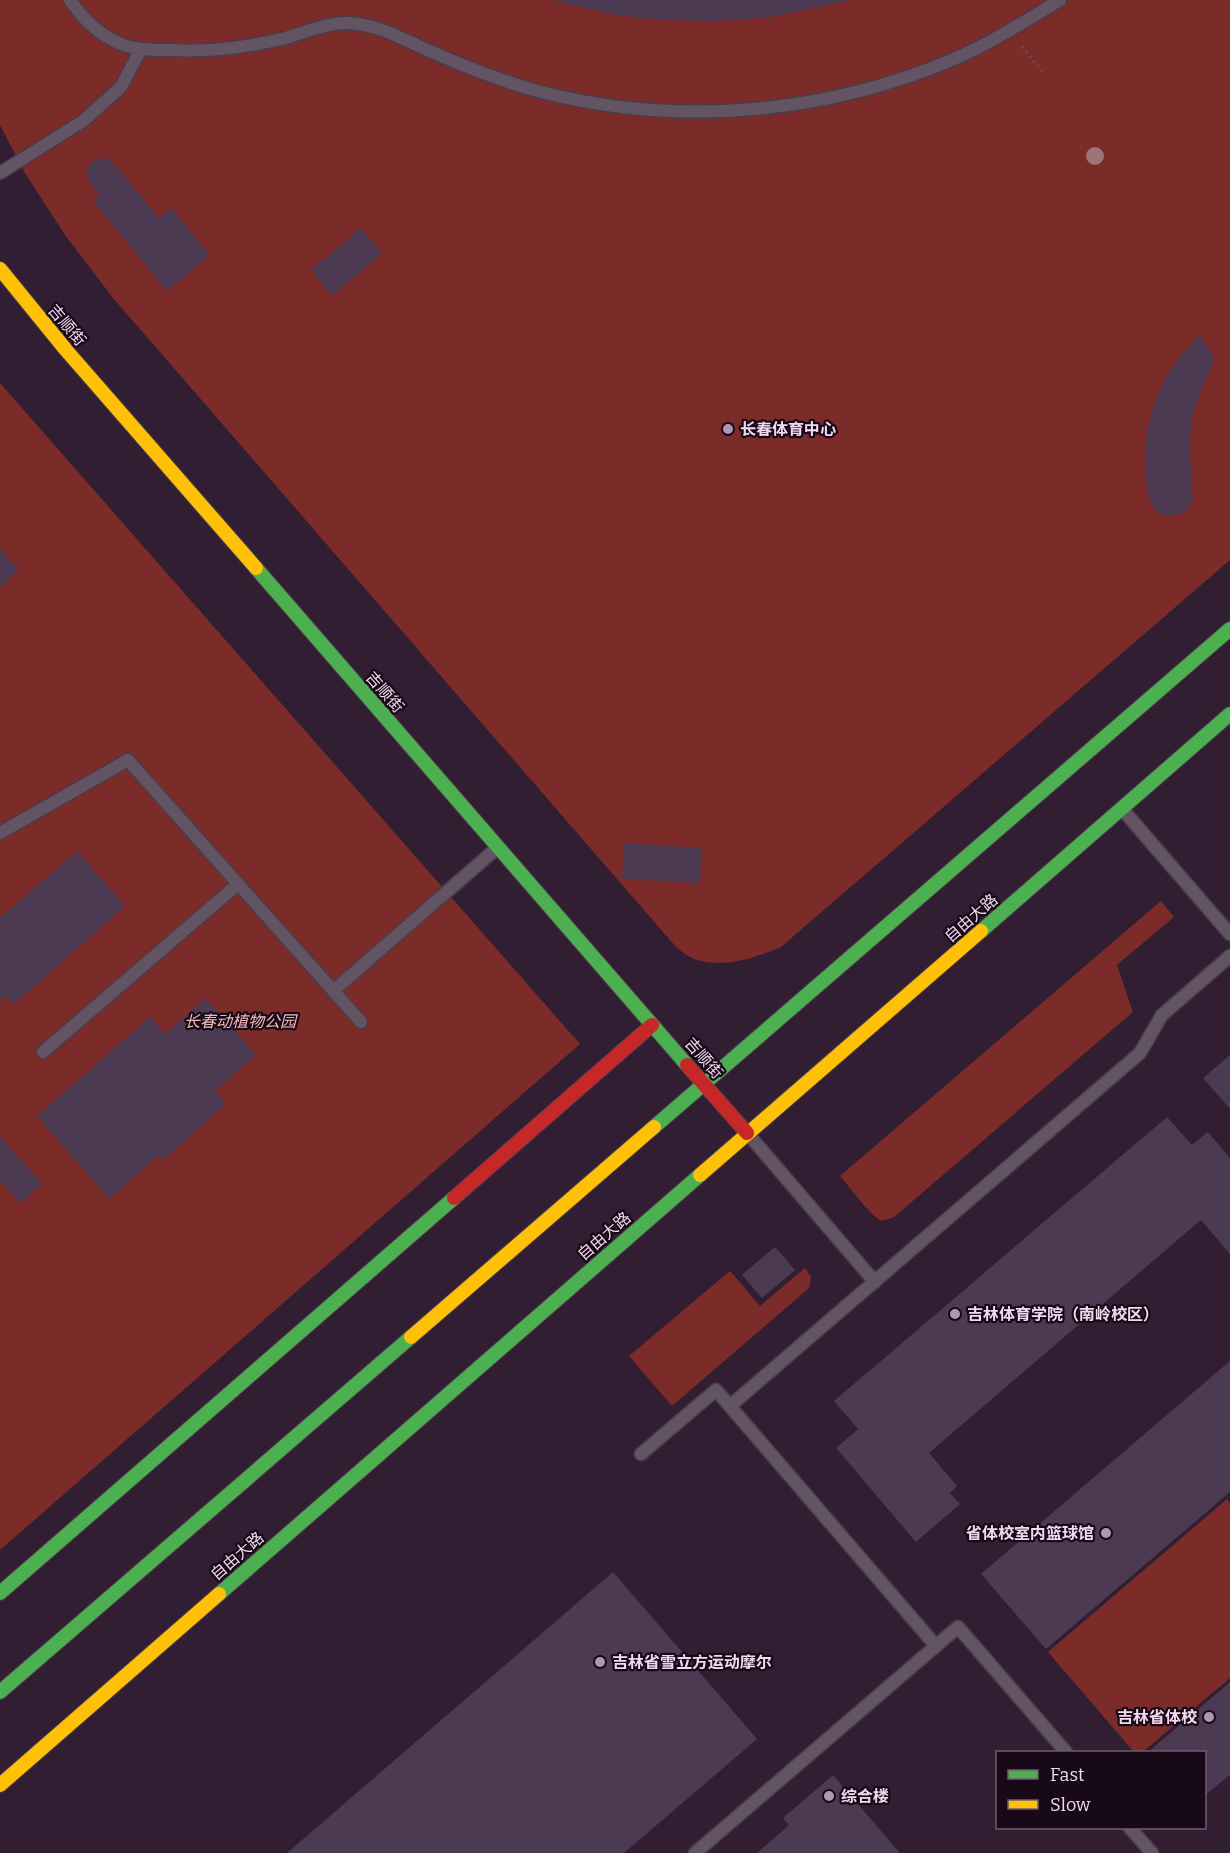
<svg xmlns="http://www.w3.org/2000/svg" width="1230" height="1853" viewBox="0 0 1230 1853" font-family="Bitter,'Noto Sans SC',serif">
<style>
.green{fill:#7b2c29}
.building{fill:#4c3a52}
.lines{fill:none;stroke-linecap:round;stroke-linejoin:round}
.lane-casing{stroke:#4c3b4c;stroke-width:15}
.fast-casing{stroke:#4c3b4c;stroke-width:16}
.slow-casing{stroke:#4c3b4c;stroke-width:16}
.jam-casing{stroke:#4c3b4c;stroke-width:16}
.path{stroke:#5f525f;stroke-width:4;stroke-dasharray:1.5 4.5;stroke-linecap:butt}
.lane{stroke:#625462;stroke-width:12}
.fast{stroke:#4caf50;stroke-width:14}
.slow{stroke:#ffc107;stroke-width:14}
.jam{stroke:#c62828;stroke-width:14}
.tree{fill:#9b747a}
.poi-dot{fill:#ae98ae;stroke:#180918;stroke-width:2}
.labels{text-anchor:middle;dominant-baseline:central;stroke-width:4.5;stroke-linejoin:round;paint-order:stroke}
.street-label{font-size:16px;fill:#f1d9f0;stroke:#180918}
.poi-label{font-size:16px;font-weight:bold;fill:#f1d9f0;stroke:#180918;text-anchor:start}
.park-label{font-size:16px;font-style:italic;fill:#f1bbb4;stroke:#180918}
</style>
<rect width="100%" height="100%" fill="#321e32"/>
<g class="green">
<path d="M 0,0 L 1230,0 L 1230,560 L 781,947 C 756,958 712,972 687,955 C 678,950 670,940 663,932 L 113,298 L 65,235 L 25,173 L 0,125 Z"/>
<path d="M 0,383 L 580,1044 L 0,1550 Z"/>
<path d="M 1161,901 L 1174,917 L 1117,965 L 1133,1012 L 894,1217 C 890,1218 885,1222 880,1220 C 871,1216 848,1185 840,1176 Z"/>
<path d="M 805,1268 L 811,1277 L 809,1288 L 672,1406 L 629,1356 L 730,1271 L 760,1306 Z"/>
<path d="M 1227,1499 L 1230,1503 L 1230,1678 L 1143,1752 L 1134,1752 L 1048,1652 Z"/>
</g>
<g class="building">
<path d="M 553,0 L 847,0 L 847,1 L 770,17 L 718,21 L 667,20 L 615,15 Z"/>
<path d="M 100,158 L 108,159 L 114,164 L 159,218 L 171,208 L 210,255 L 167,291 L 93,201 L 100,195 L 90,183 L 87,176 L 87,168 L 93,161 Z"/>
<path d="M 361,228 L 382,253 L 332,296 L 311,270 Z"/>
<path d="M 1200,335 L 1214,357 L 1212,366 L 1200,392 L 1192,419 L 1189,443 L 1193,501 L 1188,509 L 1179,515 L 1170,516 L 1160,514 L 1153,507 L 1149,497 L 1145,473 L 1145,448 L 1149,423 L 1156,398 L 1167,375 L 1182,354 Z"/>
<path d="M 0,549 L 19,570 L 0,587 Z"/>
<path d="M 624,843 L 702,848 L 700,883 L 622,879 Z"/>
<path d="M 77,851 L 125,906 L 13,1005 L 5,996 L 0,1001 L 0,918 Z"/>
<path d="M 206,998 L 256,1055 L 215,1091 L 226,1104 L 163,1160 L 159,1155 L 109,1199 L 37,1116 L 150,1017 L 165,1034 Z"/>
<path d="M 1230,1055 L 1230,1109 L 1203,1078 Z"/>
<path d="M 1167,1117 L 1192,1145 L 1208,1132 L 1230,1158 L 1230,1254 L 1201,1220 L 929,1453 L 957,1486 L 950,1493 L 960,1504 L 916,1542 L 836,1448 L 858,1429 L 834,1401 Z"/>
<path d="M 0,1136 L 42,1184 L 20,1203 L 0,1180 Z"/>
<path d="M 775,1247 L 795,1270 L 762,1298 L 742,1275 Z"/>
<path d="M 1230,1361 L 1230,1492 L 1046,1649 L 981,1574 Z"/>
<path d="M 613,1572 L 757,1739 L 742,1752 L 624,1853 L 287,1853 Z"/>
<path d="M 1230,1682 L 1230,1775 L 1204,1796 L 1204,1752 L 1148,1752 Z"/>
<path d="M 833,1775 L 900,1853 L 757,1853 L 789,1825 L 783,1818 Z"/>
</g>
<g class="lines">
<g class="lane-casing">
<g id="lane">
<path d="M 70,0 C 83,19 99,35 121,44 C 136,50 152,50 168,50 C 209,52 242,48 282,39 C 304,33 327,22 349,23 C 384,26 401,39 432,52 C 468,68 504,82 541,92 C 678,127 825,114 954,59 C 991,43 1025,21 1060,0"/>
<path d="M 0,173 L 83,121 L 121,87 L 141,49"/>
<path d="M 1123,810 L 1230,934"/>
<path d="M 0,833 L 128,760 L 361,1022"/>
<path d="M 333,991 L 497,848"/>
<path d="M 43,1052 L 238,884"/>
<path d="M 748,1134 L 875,1282"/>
<path d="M 730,1406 L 1140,1053 L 1162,1015 L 1230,956"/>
<path d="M 641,1454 L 716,1390 L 936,1646"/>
<path d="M 1130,1828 L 1152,1853"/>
<path d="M 695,1853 L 958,1627 L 1066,1752"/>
</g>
</g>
<g class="fast-casing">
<g id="fast">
<path d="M 256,568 L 687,1065"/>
<path d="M 981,931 L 1230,714"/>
<path d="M 654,1127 L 1230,629"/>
<path d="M 0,1593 L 454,1198"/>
<path d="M 219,1594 L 700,1175"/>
<path d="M 0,1692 L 411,1337"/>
</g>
</g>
<g class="slow-casing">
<g id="slow">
<path d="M 0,269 L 66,350 L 256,568"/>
<path d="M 700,1175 L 981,931"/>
<path d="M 411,1337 L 654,1127"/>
<path d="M 0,1785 L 219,1594"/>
</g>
</g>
<g class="jam-casing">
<g id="jam">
<path d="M 687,1065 L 747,1133"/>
<path d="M 454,1198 L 652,1025"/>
</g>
</g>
<path class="path" d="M 1022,47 L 1043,72"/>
<use href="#lane" class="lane"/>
<use href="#fast" class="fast"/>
<use href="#slow" class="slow"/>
<use href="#jam" class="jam"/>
</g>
<circle class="tree" cx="1095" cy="156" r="9"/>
<g class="poi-dot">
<circle cx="728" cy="429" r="6"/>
<circle cx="955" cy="1314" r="6"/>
<circle cx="1106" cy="1533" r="6"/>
<circle cx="600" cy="1662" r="6"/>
<circle cx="1209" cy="1717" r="6"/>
<circle cx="829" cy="1796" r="6"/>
</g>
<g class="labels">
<g class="street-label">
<text transform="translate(67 325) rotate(50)">吉顺街</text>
<text transform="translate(385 692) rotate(49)">吉顺街</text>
<text transform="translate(971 918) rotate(-41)">自由大路</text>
<text transform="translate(704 1058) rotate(49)">吉顺街</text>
<text transform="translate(604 1236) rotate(-41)">自由大路</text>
<text transform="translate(237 1556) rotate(-41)">自由大路</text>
</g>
<g class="poi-label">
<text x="740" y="429">长春体育中心</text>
<text x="967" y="1314">吉林体育学院（南岭校区）</text>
<text x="1094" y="1533" text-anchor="end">省体校室内篮球馆</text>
<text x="612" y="1662">吉林省雪立方运动摩尔</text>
<text x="1197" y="1717" text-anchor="end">吉林省体校</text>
<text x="841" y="1796">综合楼</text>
</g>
<g class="park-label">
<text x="240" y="1021">长春动植物公园</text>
</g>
</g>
<rect x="996" y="1751" width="210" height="78" fill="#180918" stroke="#6f5c6e" stroke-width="1.5"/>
<rect x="1008" y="1770" width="30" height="9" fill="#4caf50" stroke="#6f5c6e" stroke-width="1.5"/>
<text x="1050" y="1781" font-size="18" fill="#f1d9f0">Fast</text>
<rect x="1008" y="1800" width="30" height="9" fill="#ffc107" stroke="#6f5c6e" stroke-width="1.5"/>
<text x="1050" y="1811" font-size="18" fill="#f1d9f0">Slow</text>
</svg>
